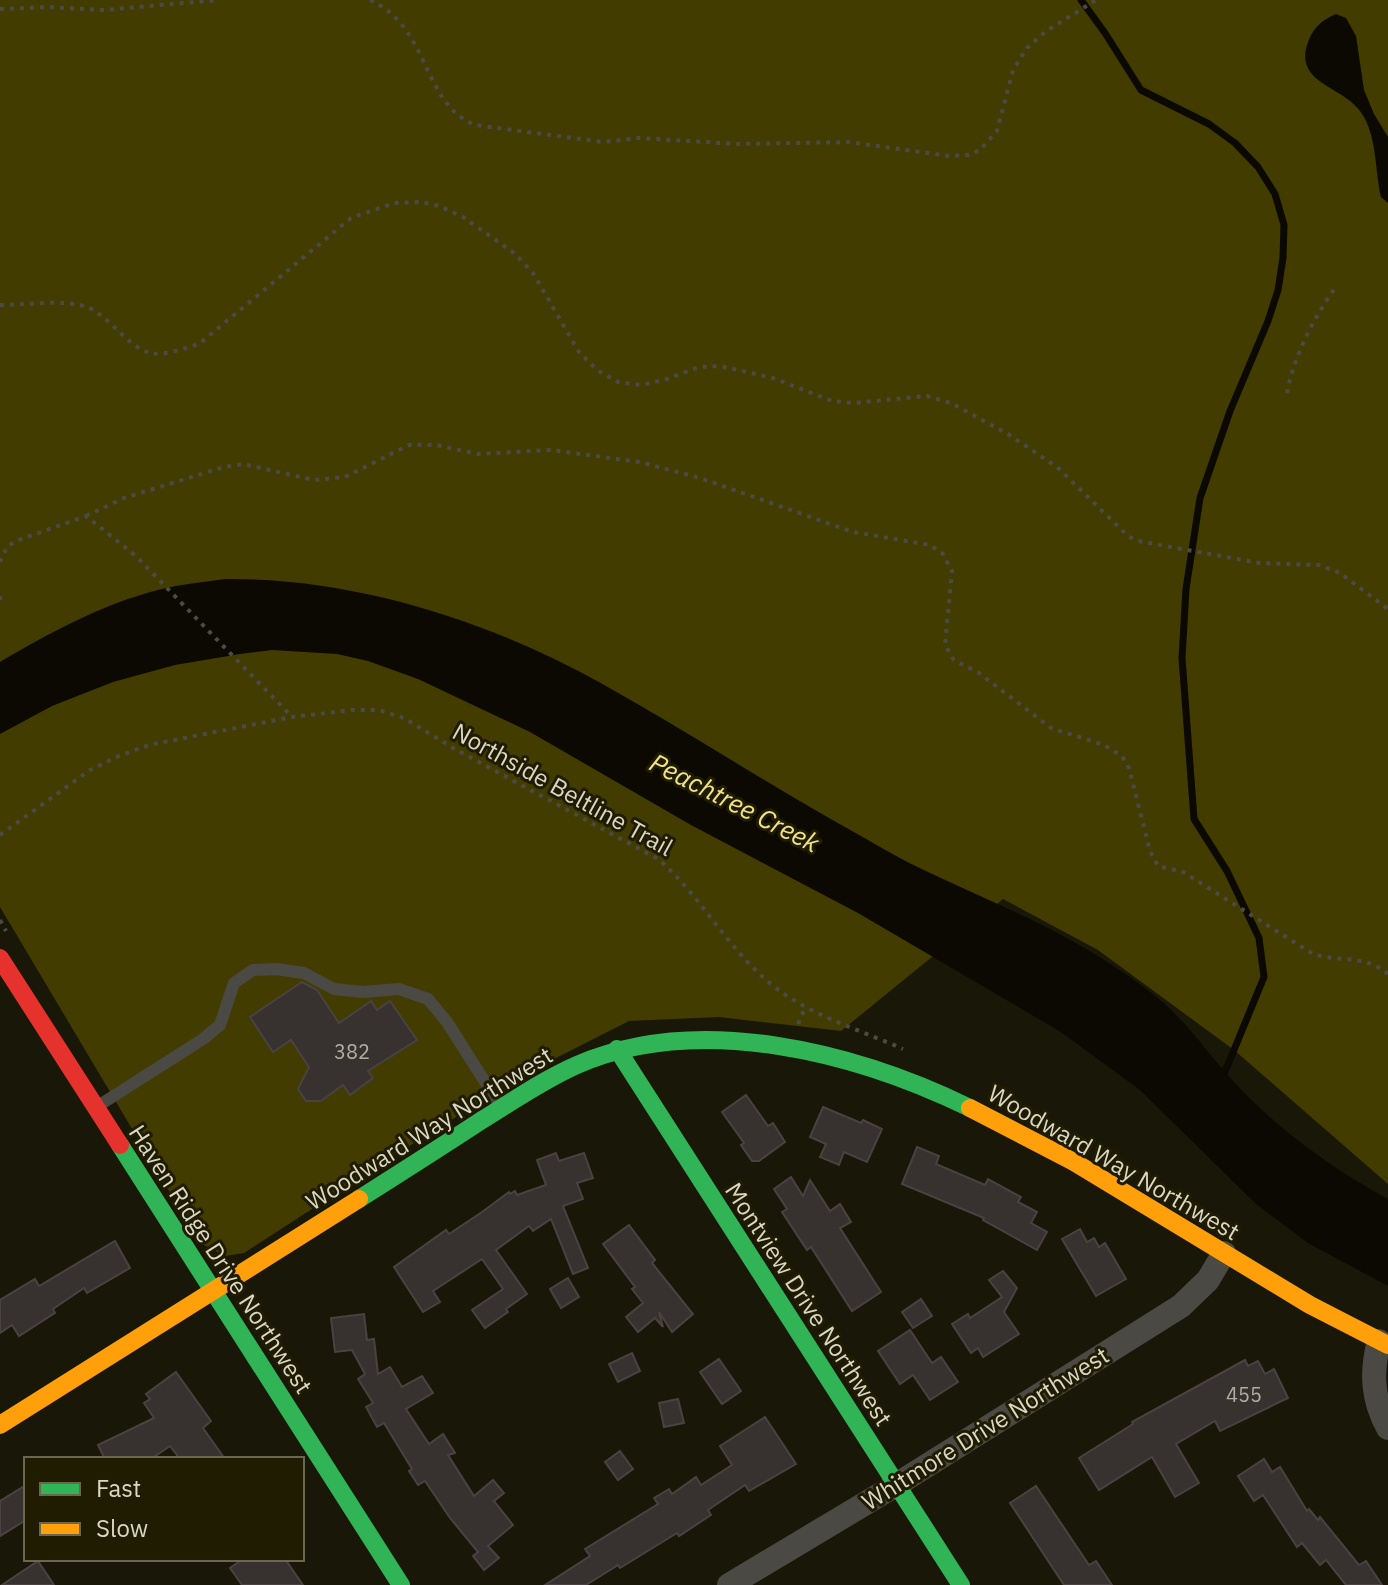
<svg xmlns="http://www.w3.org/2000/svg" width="1388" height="1585" viewBox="0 0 1388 1585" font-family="'IBM Plex Sans',sans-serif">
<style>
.green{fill:#433c01}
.water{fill:#0b0901}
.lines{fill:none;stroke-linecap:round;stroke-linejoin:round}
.stream{stroke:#0b0901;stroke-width:7}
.building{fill:#37322f;stroke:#494240;stroke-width:2}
.path{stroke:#4b4a44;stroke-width:4;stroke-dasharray:4 6;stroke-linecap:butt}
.lane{stroke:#4b4944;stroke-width:12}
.street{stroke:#4b4944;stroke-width:24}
.fast{stroke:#30b455;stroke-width:18}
.slow{stroke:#ff9f0a;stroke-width:18}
.jam{stroke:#e5322d;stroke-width:18}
.labels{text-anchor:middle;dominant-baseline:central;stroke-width:6;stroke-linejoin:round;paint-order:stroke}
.number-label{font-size:20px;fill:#b0aea0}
.street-label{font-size:24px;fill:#d9d7c6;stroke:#201c01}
.water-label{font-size:26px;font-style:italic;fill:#f1e487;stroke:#201c01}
</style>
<rect width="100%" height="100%" fill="#191708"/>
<path class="green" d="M 0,0 L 1388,0 L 1388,1184 L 1234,1050 L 1098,950 L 1003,899 L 841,1031 L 719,1017 L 629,1021 L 548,1062 L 431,1132 L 244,1253 L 225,1256 L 200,1243 L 0,907 Z"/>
<g class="water">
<path d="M 1336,14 L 1346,18 L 1356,36 L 1364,90 L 1374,114 L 1388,137 L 1388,203 L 1381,197 C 1375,170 1377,141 1364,117 C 1348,86 1295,86 1307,45 C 1312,29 1321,20 1336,14 Z"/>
<path d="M 226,579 C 354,578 487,620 599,682 C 687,731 772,787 861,836 C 882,848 904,861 926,871 C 991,902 1058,928 1118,969 C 1136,981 1156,995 1171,1010 C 1194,1032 1212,1058 1233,1081 C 1277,1129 1331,1168 1388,1199 L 1388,1286 L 1308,1243 L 1256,1204 L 1140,1090 L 1061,1032 L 858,913 L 691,825 L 530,732 L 418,679 L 368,661 L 337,654 L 272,650 L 240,654 L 175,665 L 113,682 L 52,706 L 0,734 L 0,662 C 49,633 103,604 158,590 C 180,584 204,582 226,579 Z"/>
</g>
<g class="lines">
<path class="stream" d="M 1081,0 L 1105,33 L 1141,90 L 1209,124 L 1235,143 L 1258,167 L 1275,194 L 1284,225 L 1283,258 L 1278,290 L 1268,321 L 1230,411 L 1200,498 L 1186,589 L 1182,658 L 1194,819 L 1227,871 L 1259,938 L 1264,977 L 1222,1079"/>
</g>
<g class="building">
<path d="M 302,982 L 317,990 L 339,1023 L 371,1001 L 377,1010 L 390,1001 L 417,1040 L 368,1071 L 373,1078 L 350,1095 L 343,1085 L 321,1101 L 306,1101 L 298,1089 L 309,1067 L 291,1040 L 273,1052 L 250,1017 Z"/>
<path d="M 746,1095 L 768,1126 L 773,1123 L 785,1142 L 759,1161 L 752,1161 L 741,1145 L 744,1143 L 722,1112 Z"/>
<path d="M 823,1107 L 861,1123 L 863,1120 L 882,1129 L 867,1162 L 844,1152 L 839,1165 L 820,1157 L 826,1144 L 810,1137 Z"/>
<path d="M 917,1147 L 939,1156 L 936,1164 L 985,1185 L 988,1179 L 1021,1197 L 1018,1202 L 1037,1212 L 1031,1223 L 1047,1232 L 1037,1250 L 983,1220 L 984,1218 L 902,1184 Z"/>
<path d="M 556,1153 L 559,1161 L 584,1153 L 593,1178 L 577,1183 L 583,1199 L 563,1206 L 588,1268 L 573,1274 L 551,1219 L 533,1231 L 529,1226 L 496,1250 L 527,1294 L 506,1309 L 508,1312 L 485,1328 L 472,1310 L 503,1289 L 482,1259 L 433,1291 L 440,1302 L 423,1312 L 394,1267 L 446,1230 L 449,1234 L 482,1212 L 509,1192 L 510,1194 L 515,1191 L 517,1195 L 546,1185 L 537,1160 Z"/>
<path d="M 791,1177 L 803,1196 L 810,1180 L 830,1211 L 840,1204 L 851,1222 L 840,1228 L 881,1292 L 852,1311 L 811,1247 L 807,1250 L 782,1212 L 787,1209 L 774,1189 Z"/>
<path d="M 629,1225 L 655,1260 L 652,1263 L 693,1314 L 672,1332 L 659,1312 L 663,1327 L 655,1318 L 638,1332 L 626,1317 L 643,1303 L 632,1289 L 635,1287 L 603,1244 Z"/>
<path d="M 1080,1229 L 1087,1242 L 1094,1238 L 1099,1247 L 1105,1243 L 1126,1279 L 1096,1296 L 1062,1239 Z"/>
<path d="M 115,1241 L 130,1268 L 87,1293 L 84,1288 L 53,1309 L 55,1313 L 19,1336 L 12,1325 L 0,1333 L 0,1300 L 35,1279 L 39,1286 Z"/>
<path d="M 1003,1271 L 1017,1288 L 1004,1312 L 1019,1334 L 983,1357 L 978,1348 L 971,1353 L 952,1324 L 968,1314 L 970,1318 L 1002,1297 L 989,1280 Z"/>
<path d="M 568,1278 L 579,1297 L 561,1308 L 550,1289 Z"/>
<path d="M 921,1299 L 932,1316 L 913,1328 L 902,1312 Z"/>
<path d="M 364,1314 L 367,1340 L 374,1339 L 378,1374 L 390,1367 L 402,1387 L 422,1376 L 433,1393 L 406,1409 L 429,1444 L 443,1434 L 455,1453 L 448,1455 L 474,1496 L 493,1480 L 504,1493 L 494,1501 L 513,1525 L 488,1546 L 499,1558 L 484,1570 L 473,1556 L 478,1552 L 450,1518 L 425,1481 L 418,1485 L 409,1471 L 412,1469 L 384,1423 L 377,1427 L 366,1407 L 373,1403 L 358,1379 L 365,1374 L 352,1350 L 335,1352 L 331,1318 Z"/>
<path d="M 910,1330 L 932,1363 L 941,1357 L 958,1382 L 930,1400 L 913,1375 L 900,1384 L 878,1351 Z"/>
<path d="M 632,1353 L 640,1371 L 618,1382 L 609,1364 Z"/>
<path d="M 719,1359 L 741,1391 L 722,1404 L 700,1372 Z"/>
<path d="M 1245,1360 L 1248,1366 L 1258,1361 L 1265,1374 L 1274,1369 L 1288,1398 L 1220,1431 L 1215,1421 L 1176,1444 L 1199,1483 L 1175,1497 L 1152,1457 L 1099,1490 L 1079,1458 L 1133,1424 L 1132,1422 Z"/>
<path d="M 176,1372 L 211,1421 L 203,1428 L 225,1459 L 180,1459 L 170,1446 L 151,1459 L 105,1459 L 98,1445 L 154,1418 L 144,1403 L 150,1399 L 146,1394 Z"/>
<path d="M 678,1399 L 684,1423 L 664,1427 L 659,1403 Z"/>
<path d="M 765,1417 L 796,1464 L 749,1491 L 745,1485 L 708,1510 L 711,1515 L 679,1536 L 677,1533 L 620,1568 L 618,1565 L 586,1585 L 545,1585 L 590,1556 L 585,1549 L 658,1504 L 654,1498 L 669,1489 L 672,1494 L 696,1477 L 701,1485 L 732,1465 L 720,1446 Z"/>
<path d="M 620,1451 L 633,1469 L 618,1480 L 605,1462 Z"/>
<path d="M 1264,1459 L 1272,1472 L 1280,1467 L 1307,1511 L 1309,1509 L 1318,1520 L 1320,1517 L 1359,1565 L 1366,1561 L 1382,1585 L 1346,1585 L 1326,1560 L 1320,1565 L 1302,1543 L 1297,1547 L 1263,1495 L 1254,1501 L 1238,1476 Z"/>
<path d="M 26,1485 L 26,1520 L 0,1536 L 0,1501 Z"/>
<path d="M 1036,1486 L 1089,1565 L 1096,1561 L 1112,1585 L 1064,1585 L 1010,1503 Z"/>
<path d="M 243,1559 L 285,1559 L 303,1585 L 242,1585 L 230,1568 Z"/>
<path d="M 38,1561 L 54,1585 L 2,1585 Z"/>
</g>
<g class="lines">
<g class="path">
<path d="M 370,0 C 431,28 421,103 475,125 L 603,142 L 639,138 L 738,144 L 849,142 L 949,156 L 969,155 L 980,150 L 997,131 L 1013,70 L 1027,48 L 1045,32 L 1096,0"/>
<path d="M 0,9 L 47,7 L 104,10 L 218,0"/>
<path d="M 0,305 C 25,305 64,299 87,307 C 96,310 104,318 112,325 C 149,360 150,359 199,344 L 351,218 L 394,203 L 421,202 L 439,206 L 463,217 L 514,253 L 533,273 L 579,352 L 597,370 L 618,382 L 641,385 L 664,380 L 699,367 L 720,366 L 773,378 L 832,401 L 853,403 L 927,396 L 951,403 L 1008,434 L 1057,467 L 1128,536 L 1138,541 L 1259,563 L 1319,565 L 1340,573 L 1388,609"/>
<path d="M 1287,393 C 1294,356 1313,319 1335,288"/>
<path d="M 86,516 L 124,498 L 224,467 L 243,464 L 314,480 L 345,477 L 409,445 L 436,445 L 478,454 L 551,450 L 640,462 L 700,478 L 853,532 L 930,545 L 943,554 L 952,571 L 945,645 L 954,660 L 979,673 L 1051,728 L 1104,745 L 1122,756 L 1129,768 L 1150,851 L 1158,866 L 1183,872 L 1313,954 C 1338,962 1367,955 1388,974"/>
<path d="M 0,562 L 7,547 L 16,541 L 86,516 L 136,556 L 292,717"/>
<path d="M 0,596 L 0,606"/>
<path d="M 0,835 L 90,770 L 119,756 L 149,745 L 292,717 L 352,710 L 379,710 L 404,718 L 453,748 L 658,859 C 699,894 724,943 765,979 C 804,1014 856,1028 903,1049"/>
<path d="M 0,920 L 6,931"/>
<path d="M 798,1024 L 805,1008"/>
</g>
<path class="lane" d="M 98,1106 L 203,1039 L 220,1025 L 234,983 L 253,970 L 276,969 L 304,973 L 334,989 L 363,992 L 399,989 L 428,999 L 447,1022 L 501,1107"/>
<g class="street">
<path d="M 1379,1341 C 1371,1372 1372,1399 1388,1428"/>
<path d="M 729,1585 L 896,1485 L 1181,1306 L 1208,1280 L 1224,1253"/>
</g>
<g class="fast">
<path d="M 617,1049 L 961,1585"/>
<path d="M 120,1145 L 401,1585"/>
<path d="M 359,1199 C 400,1173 441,1147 482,1120 C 513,1101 543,1080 577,1065 C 699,1012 855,1052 970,1108"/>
</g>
<g class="slow">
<path d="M 970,1108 L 1074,1162 L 1310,1305 L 1388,1345"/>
<path d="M 0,1425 L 359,1199"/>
</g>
<path class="jam" d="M 0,958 L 120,1145"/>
</g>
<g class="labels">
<g class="number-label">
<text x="352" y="1051">382</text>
<text x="1244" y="1394">455</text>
</g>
<g class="street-label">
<text transform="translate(563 789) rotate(29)">Northside Beltline Trail</text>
<text transform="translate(429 1128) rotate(-32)">Woodward Way Northwest</text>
<text transform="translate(1114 1162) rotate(30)">Woodward Way Northwest</text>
<text transform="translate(221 1259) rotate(57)">Haven Ridge Drive Northwest</text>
<text transform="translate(809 1304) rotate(57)">Montview Drive Northwest</text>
<text transform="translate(985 1428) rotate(-32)">Whitmore Drive Northwest</text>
</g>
<g class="water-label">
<text transform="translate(735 802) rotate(27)">Peachtree Creek</text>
</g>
</g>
<rect x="24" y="1457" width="280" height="104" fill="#201c01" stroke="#6a6750" stroke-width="2"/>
<rect x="40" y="1483" width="40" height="12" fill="#30b455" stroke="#6a6750" stroke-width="2"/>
<text x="96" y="1497" font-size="24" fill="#d9d7c6">Fast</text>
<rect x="40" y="1523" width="40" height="12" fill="#ff9f0a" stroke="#6a6750" stroke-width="2"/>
<text x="96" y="1537" font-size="24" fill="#d9d7c6">Slow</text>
</svg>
